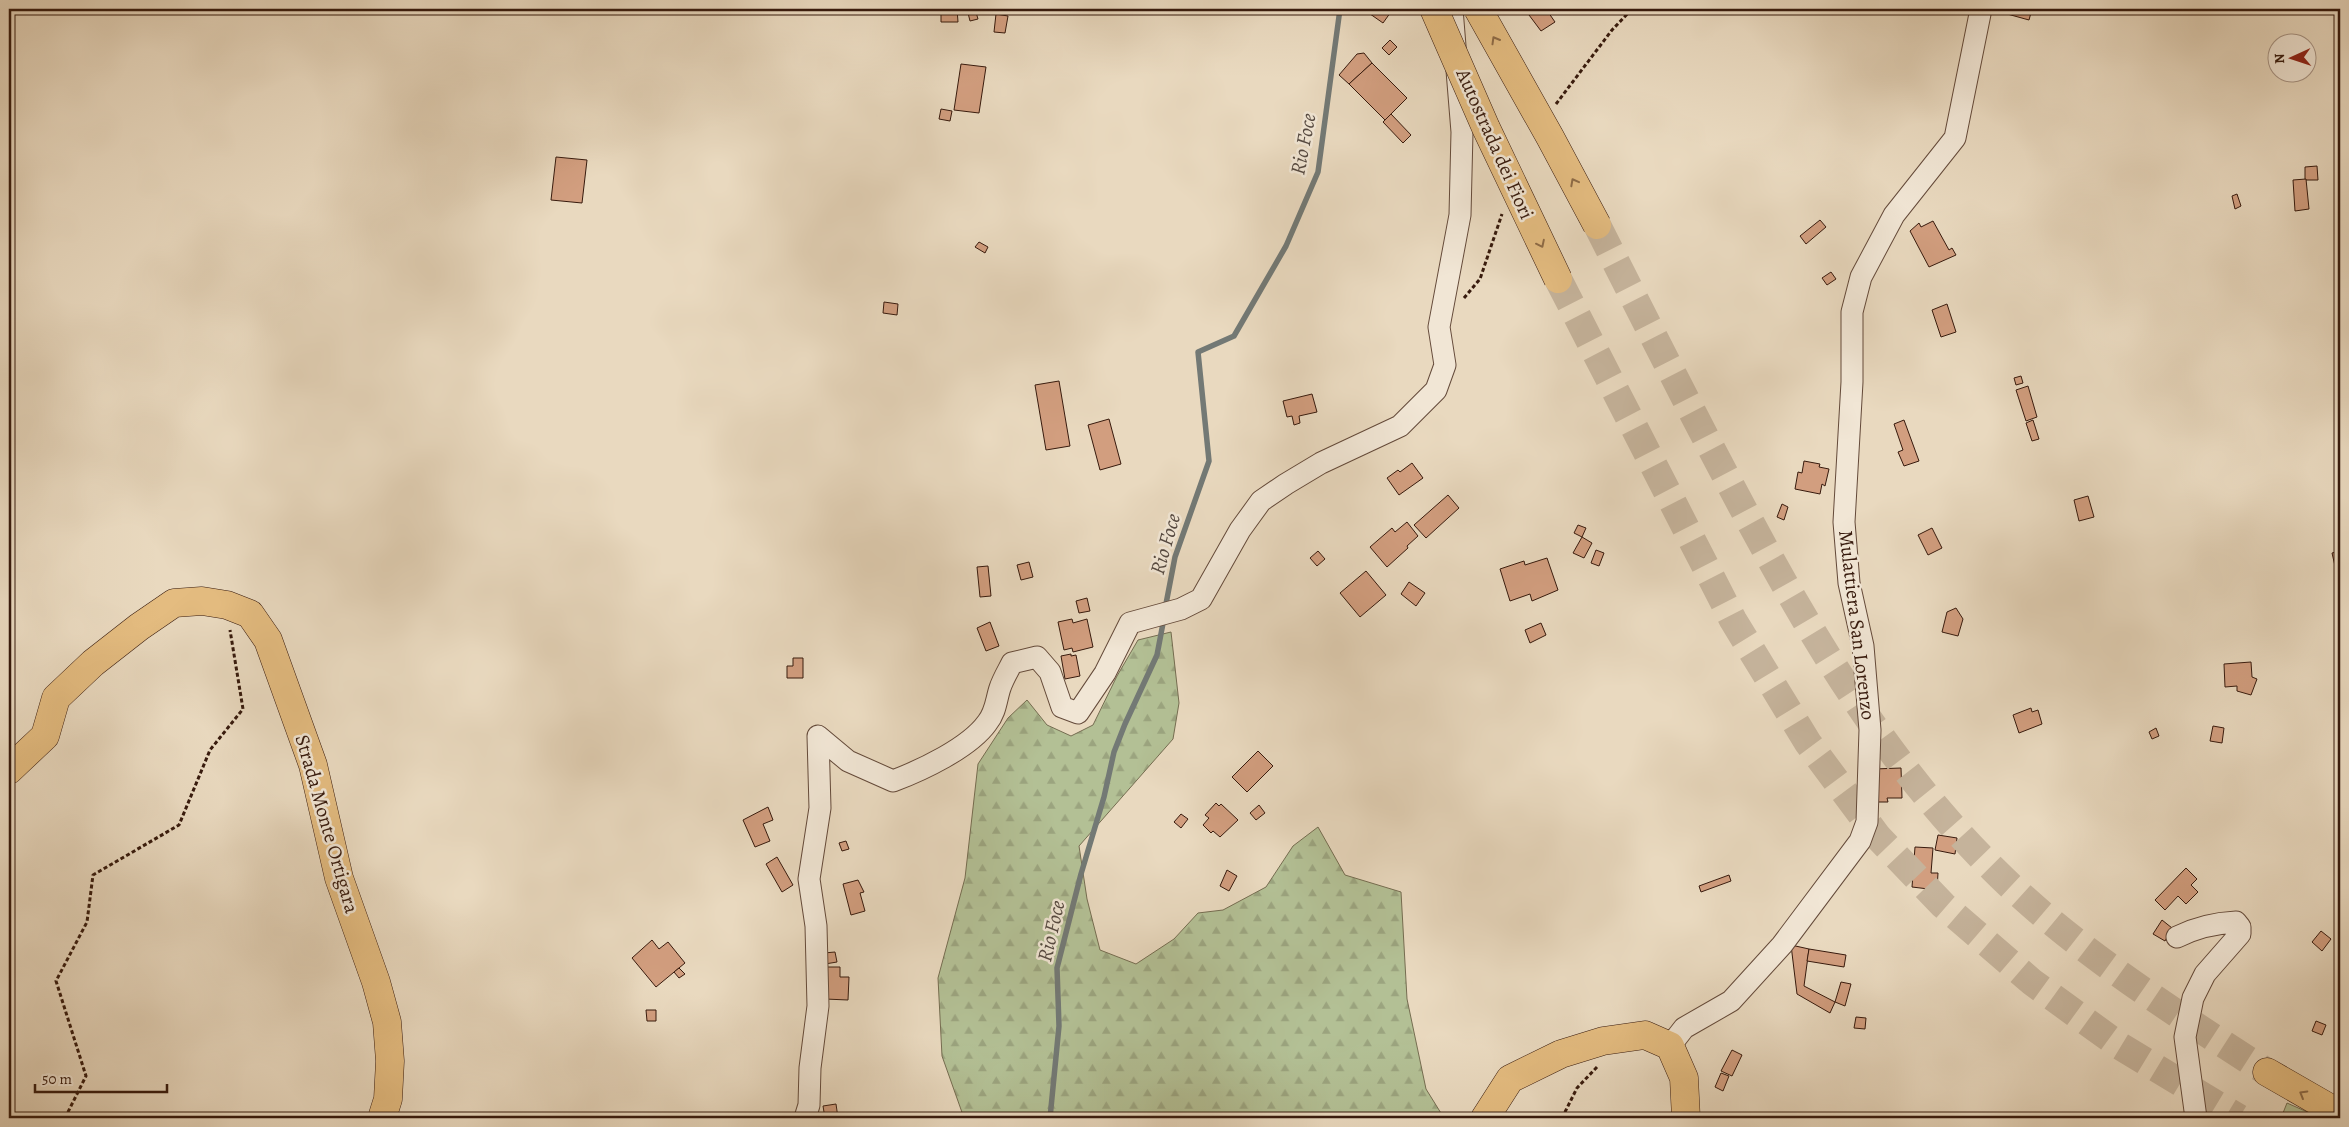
<svg xmlns="http://www.w3.org/2000/svg" width="2349" height="1127" viewBox="0 0 2349 1127" font-family="Alegreya,serif">
<style>
.grass{fill:#b3c095;stroke:#756d51}
.forest{fill:url(#forest-firs);stroke:#756d51}
.lines{fill:none;stroke-linecap:round;stroke-linejoin:round}
.stream{stroke:#737975;stroke-width:5.5}
.building{fill:#d29e7f;stroke:#371a0d}
.highway-tunnel{stroke:#c5b39b;stroke-width:28;stroke-dasharray:28 14;stroke-linecap:butt}
.minor-casing{stroke:#644a3a;stroke-width:23}
.major-casing{stroke:#371a0d;stroke-width:29}
.highway-casing{stroke:#371a0d;stroke-width:29}
.path{stroke:#371a0d;stroke-width:3;stroke-dasharray:4 2.5;stroke-linecap:butt}
.minor{stroke:#f1e6d5;stroke-width:21}
.major{stroke:#e4bc80;stroke-width:28}
.highway{stroke:#e4bc80;stroke-width:28}
.highway-bridge-casing{stroke:#371a0d;stroke-width:29;stroke-linecap:butt}
.highway-bridge{stroke:#e4bc80;stroke-width:28}
.oneway{stroke:#8e6b46}
.labels{text-anchor:middle;dominant-baseline:central;stroke-width:5;stroke-linejoin:round;paint-order:stroke}
.street-label{font-size:20px;fill:#371a0d;stroke:#f1e6d5}
.water-label{font-size:21px;font-style:italic;fill:#554941;stroke:#f1e6d5}
</style>
<defs>
<pattern id="forest-firs" width="22" height="20" patternUnits="userSpaceOnUse" patternTransform="scale(1.25)"><rect width="22" height="20" fill="#b3c095"/><path d="M5 1l3.5 6h-7zM16 11l3.5 6h-7z" fill="#9ba47f"/></pattern>
</defs>
<rect width="100%" height="100%" fill="#e9d9bf"/>
<filter id="stains"><feTurbulence type="fractalNoise" baseFrequency=".004" numOctaves="4"/><feColorMatrix values="0 0 0 0 .2 0 0 0 0 .09 0 0 0 0 .02 0 0 0 .5 -.17"/></filter>
<radialGradient id="worn" r=".72"><stop offset=".6" stop-color="#630" stop-opacity="0"/><stop offset="1" stop-color="#630" stop-opacity=".3"/></radialGradient>
<path class="grass" d="M 2287,1103 L 2321,1118 L 2281,1118 Z"/>
<path class="forest" d="M 1171,632 L 1179,703 L 1173,739 L 1079,846 L 1087,899 L 1100,950 L 1136,964 L 1174,939 L 1198,913 L 1223,910 L 1266,887 L 1293,846 L 1318,827 L 1345,875 L 1401,892 L 1407,999 L 1426,1089 L 1444,1118 L 964,1118 L 942,1056 L 938,978 L 965,878 L 978,764 L 1008,718 L 1027,700 L 1047,725 L 1071,736 L 1093,725 L 1117,676 L 1138,640 Z"/>
<g class="lines">
<g class="stream">
<path d="M 1165,609 L 1175,557 L 1209,461 L 1198,352 L 1234,336 L 1286,246 L 1318,172 L 1340,9"/>
<path d="M 1050,1118 L 1059,1026 L 1057,968 L 1081,874 L 1104,797 L 1114,752 L 1125,724 L 1157,655 L 1164,618"/>
</g>
</g>
<g class="building">
<path d="M 941,9 L 957,9 L 958,22 L 941,22 Z"/>
<path d="M 967,9 L 975,9 L 978,19 L 970,21 Z"/>
<path d="M 1363,9 L 1393,9 L 1383,23 Z"/>
<path d="M 1525,9 L 1539,9 L 1529,15 Z"/>
<path d="M 1539,9 L 1546,9 L 1555,22 L 1541,31 L 1529,15 Z"/>
<path d="M 2001,9 L 2032,9 L 2029,20 L 2000,12 Z"/>
<path d="M 996,14 L 1008,16 L 1005,33 L 994,32 Z"/>
<path d="M 1390,40 L 1397,47 L 1389,55 L 1382,48 Z"/>
<path d="M 1364,53 L 1372,63 L 1349,84 L 1339,75 L 1357,54 Z"/>
<path d="M 1372,63 L 1407,98 L 1385,120 L 1349,84 Z"/>
<path d="M 961,64 L 986,67 L 979,113 L 954,110 Z"/>
<path d="M 941,109 L 952,111 L 950,121 L 939,119 Z"/>
<path d="M 1391,114 L 1411,135 L 1403,143 L 1383,122 Z"/>
<path d="M 556,157 L 587,160 L 582,203 L 551,200 Z"/>
<path d="M 2317,166 L 2318,180 L 2305,180 L 2305,167 Z"/>
<path d="M 2306,179 L 2309,209 L 2295,211 L 2293,180 Z"/>
<path d="M 2237,194 L 2241,206 L 2235,209 L 2232,196 Z"/>
<path d="M 1820,220 L 1826,227 L 1806,244 L 1800,236 Z"/>
<path d="M 1933,221 L 1949,250 L 1952,248 L 1956,255 L 1929,267 L 1910,231 L 1919,223 L 1921,227 Z"/>
<path d="M 979,242 L 988,247 L 985,253 L 975,247 Z"/>
<path d="M 1831,272 L 1836,279 L 1827,285 L 1822,278 Z"/>
<path d="M 884,302 L 898,304 L 897,315 L 883,313 Z"/>
<path d="M 1947,304 L 1956,332 L 1941,337 L 1932,310 Z"/>
<path d="M 2021,376 L 2023,383 L 2016,385 L 2014,378 Z"/>
<path d="M 1059,381 L 1070,446 L 1046,450 L 1035,385 Z"/>
<path d="M 2028,386 L 2037,417 L 2026,421 L 2016,390 Z"/>
<path d="M 1312,394 L 1317,412 L 1299,416 L 1300,423 L 1294,425 L 1292,416 L 1287,417 L 1283,401 Z"/>
<path d="M 1109,419 L 1121,464 L 1100,470 L 1088,425 Z"/>
<path d="M 1904,420 L 1919,461 L 1904,466 L 1898,452 L 1903,450 L 1894,424 Z"/>
<path d="M 2033,420 L 2039,439 L 2032,441 L 2026,423 Z"/>
<path d="M 1804,461 L 1820,464 L 1819,467 L 1829,469 L 1825,486 L 1822,484 L 1820,494 L 1795,489 L 1798,472 L 1802,473 Z"/>
<path d="M 1412,463 L 1423,478 L 1399,495 L 1387,478 L 1398,470 L 1400,472 Z"/>
<path d="M 1448,495 L 1459,508 L 1426,538 L 1414,525 Z"/>
<path d="M 2088,496 L 2094,517 L 2079,521 L 2074,500 Z"/>
<path d="M 1782,504 L 1788,507 L 1784,520 L 1777,517 Z"/>
<path d="M 1407,522 L 1418,536 L 1407,546 L 1408,548 L 1387,567 L 1370,547 L 1392,528 L 1395,532 Z"/>
<path d="M 1578,525 L 1586,528 L 1582,537 L 1574,533 Z"/>
<path d="M 1932,528 L 1942,548 L 1928,555 L 1918,535 Z"/>
<path d="M 1582,537 L 1592,543 L 1584,558 L 1573,553 Z"/>
<path d="M 1596,550 L 1604,553 L 1599,566 L 1591,563 Z"/>
<path d="M 1318,551 L 1325,559 L 1317,566 L 1310,558 Z"/>
<path d="M 2340,551 L 2340,565 L 2335,566 L 2332,553 Z"/>
<path d="M 1547,558 L 1558,590 L 1532,601 L 1530,594 L 1510,601 L 1500,569 L 1524,561 L 1525,565 Z"/>
<path d="M 1029,562 L 1033,577 L 1021,580 L 1017,565 Z"/>
<path d="M 2340,565 L 2340,583 L 2335,566 Z"/>
<path d="M 988,566 L 991,596 L 980,597 L 977,567 Z"/>
<path d="M 1366,571 L 1386,595 L 1360,617 L 1340,593 Z"/>
<path d="M 1409,582 L 1425,593 L 1416,606 L 1401,594 Z"/>
<path d="M 1087,598 L 1090,611 L 1079,613 L 1076,601 Z"/>
<path d="M 1956,608 L 1963,619 L 1958,636 L 1942,632 L 1947,612 Z"/>
<path d="M 1072,619 L 1073,623 L 1087,619 L 1093,647 L 1073,652 L 1072,648 L 1064,650 L 1058,622 Z"/>
<path d="M 990,622 L 999,646 L 986,651 L 977,628 Z"/>
<path d="M 1541,623 L 1546,635 L 1530,643 L 1525,630 Z"/>
<path d="M 1071,654 L 1071,656 L 1076,655 L 1080,676 L 1065,679 L 1061,656 Z"/>
<path d="M 793,658 L 803,658 L 803,678 L 787,678 L 787,666 L 793,666 Z"/>
<path d="M 2251,662 L 2252,677 L 2257,679 L 2251,695 L 2237,691 L 2237,686 L 2225,687 L 2224,664 Z"/>
<path d="M 2031,708 L 2032,712 L 2038,710 L 2042,724 L 2019,733 L 2013,715 Z"/>
<path d="M 2213,726 L 2224,728 L 2222,743 L 2210,741 Z"/>
<path d="M 2156,728 L 2159,736 L 2152,739 L 2149,732 Z"/>
<path d="M 1258,751 L 1273,766 L 1247,792 L 1232,777 Z"/>
<path d="M 1901,768 L 1902,798 L 1887,798 L 1888,802 L 1875,802 L 1874,769 Z"/>
<path d="M 1216,803 L 1219,806 L 1221,804 L 1238,820 L 1220,837 L 1213,831 L 1211,833 L 1203,825 L 1209,818 L 1205,815 Z"/>
<path d="M 1259,805 L 1265,813 L 1256,820 L 1250,813 Z"/>
<path d="M 768,807 L 773,820 L 763,824 L 770,841 L 755,847 L 743,820 Z"/>
<path d="M 1181,814 L 1188,819 L 1181,828 L 1174,822 Z"/>
<path d="M 1938,835 L 1957,838 L 1955,854 L 1935,850 Z"/>
<path d="M 846,841 L 849,849 L 842,851 L 839,843 Z"/>
<path d="M 1915,847 L 1933,848 L 1931,873 L 1938,873 L 1937,890 L 1912,887 Z"/>
<path d="M 777,857 L 793,885 L 782,892 L 766,864 Z"/>
<path d="M 2186,868 L 2197,879 L 2191,885 L 2198,892 L 2186,904 L 2178,896 L 2165,910 L 2155,900 Z"/>
<path d="M 1227,870 L 1237,876 L 1229,891 L 1220,886 Z"/>
<path d="M 1729,875 L 1731,881 L 1701,892 L 1699,886 Z"/>
<path d="M 858,880 L 864,892 L 860,893 L 865,911 L 851,915 L 843,884 Z"/>
<path d="M 2162,920 L 2172,928 L 2165,941 L 2153,934 Z"/>
<path d="M 2321,931 L 2331,939 L 2322,951 L 2312,942 Z"/>
<path d="M 652,940 L 659,949 L 668,942 L 685,963 L 656,987 L 632,958 Z"/>
<path d="M 1791,945 L 1809,949 L 1804,986 L 1835,1002 L 1830,1013 L 1797,994 Z"/>
<path d="M 1809,949 L 1846,955 L 1844,967 L 1807,961 Z"/>
<path d="M 835,952 L 837,962 L 825,964 L 824,953 Z"/>
<path d="M 826,967 L 840,967 L 840,977 L 849,977 L 848,1000 L 825,999 Z"/>
<path d="M 679,968 L 685,974 L 679,978 L 674,972 Z"/>
<path d="M 1841,982 L 1851,984 L 1845,1006 L 1835,1002 Z"/>
<path d="M 646,1010 L 656,1010 L 656,1021 L 647,1021 Z"/>
<path d="M 1856,1017 L 1866,1018 L 1865,1029 L 1854,1028 Z"/>
<path d="M 2316,1021 L 2326,1025 L 2322,1035 L 2312,1031 Z"/>
<path d="M 1732,1050 L 1742,1055 L 1732,1076 L 1721,1071 Z"/>
<path d="M 1721,1073 L 1729,1076 L 1723,1091 L 1715,1087 Z"/>
<path d="M 836,1104 L 838,1118 L 825,1118 L 823,1106 Z"/>
</g>
<g class="lines">
<g class="highway-tunnel">
<path d="M 1597,225 C 1641,312 1685,399 1731,486 C 1803,622 1881,758 1992,868 C 2072,948 2172,1011 2267,1072"/>
<path d="M 1558,279 L 1733,620 L 1808,743 L 1878,837 L 1943,905 L 2032,982 L 2120,1046 L 2239,1118"/>
</g>
<g class="minor-casing">
<g id="minor">
<path d="M 2177,937 C 2197,927 2215,923 2236,922 L 2240,927 L 2240,934 L 2205,974 L 2193,998 L 2185,1037 L 2196,1118"/>
<path d="M 1670,1046 L 1684,1028 L 1731,1001 L 1782,945 L 1860,841 L 1867,822 L 1870,730 L 1863,646 L 1849,583 L 1844,522 L 1852,382 L 1852,312 L 1861,277 L 1894,215 L 1955,138 L 1981,9"/>
<path d="M 805,1118 L 809,1105 L 810,1068 L 818,1006 L 816,926 L 809,879 L 820,808 L 818,736 L 848,761 L 893,781 C 922,770 969,748 987,723 C 996,712 996,700 1000,688 C 1003,679 1008,671 1012,663 L 1037,657 L 1050,672 L 1062,707 L 1078,713 L 1105,673 L 1130,623 L 1181,609 L 1201,599 L 1240,530 L 1261,501 L 1286,484 L 1321,463 L 1400,426 L 1436,390 L 1445,365 L 1439,327 L 1460,215 L 1462,132 L 1452,9"/>
</g>
</g>
<g class="major-casing">
<g id="major">
<path d="M 9,770 L 45,736 L 56,698 L 93,663 L 139,627 L 174,603 L 202,601 L 227,605 L 250,614 L 268,640 L 313,765 L 339,878 L 376,982 L 387,1022 L 390,1061 L 388,1099 L 382,1118"/>
<path d="M 1485,1118 L 1510,1079 L 1561,1054 L 1603,1041 L 1645,1035 L 1670,1046 L 1684,1078 L 1686,1118"/>
</g>
</g>
<g class="highway-casing">
<path id="highway" d="M 2267,1072 L 2340,1114"/>
</g>
<g class="path">
<path d="M 1556,104 L 1612,30 L 1632,9"/>
<path d="M 1464,298 L 1480,279 L 1502,214"/>
<path d="M 65,1118 L 86,1076 L 56,981 L 87,922 L 93,875 L 179,825 L 210,750 L 243,709 L 230,630"/>
<path d="M 1562,1118 L 1577,1088 L 1597,1067"/>
</g>
<use href="#minor" class="minor"/>
<use href="#major" class="major"/>
<use href="#highway" class="highway"/>
<g class="highway-bridge-casing">
<g id="highway-bridge">
<path d="M 1434,9 L 1486,128 L 1558,279"/>
<path d="M 1478,9 L 1550,137 L 1597,225"/>
</g>
</g>
<use href="#highway-bridge" class="highway-bridge"/>
</g>
<defs><path id="oneway-chevron" d="M-2-3.5L2.5 0L-2 3.5" fill="none" stroke-width="1.6" stroke-linecap="round" stroke-linejoin="round" transform="scale(1.25)"/></defs>
<g class="oneway">
<use href="#oneway-chevron" transform="translate(1495 40) rotate(-120)"/>
<use href="#oneway-chevron" transform="translate(1574 182) rotate(-118)"/>
<use href="#oneway-chevron" transform="translate(1541 244) rotate(64)"/>
<use href="#oneway-chevron" transform="translate(2303 1094) rotate(-150)"/>
</g>
<g class="labels">
<g class="street-label">
<text transform="translate(1495 144) rotate(66)">Autostrada dei Fiori</text>
<text transform="translate(1857 625) rotate(83)">Mulattiera San Lorenzo</text>
<text transform="translate(327 824) rotate(74)">Strada Monte Ortigara</text>
</g>
<g class="water-label">
<text transform="translate(1303 144) rotate(-79)">Rio Foce</text>
<text transform="translate(1165 544) rotate(-74)">Rio Foce</text>
<text transform="translate(1051 931) rotate(-77)">Rio Foce</text>
</g>
</g>
<rect width="2349" height="1127" fill="none" stroke="#e9d9bf" stroke-width="30"/>
<rect x="10" y="10" width="2329" height="1107" fill="none" stroke="#371a0d" stroke-width="2.5"/>
<rect x="15" y="15" width="2319" height="1097" fill="none" stroke="#371a0d"/>
<g transform="translate(2292 58) rotate(267)"><circle r="24" fill="#f1e6d5" stroke="#a79485"/>
<path d="M0-4L9 19L0 12L-9 19Z" fill="#8f2418"/>
<text y="-8" font-size="14" font-weight="bold" text-anchor="middle" fill="#371a0d">N</text>
</g>
<path d="M35 1084v8h132v-8" fill="none" stroke="#371a0d" stroke-width="2.5"/>
<text x="42" y="1084" font-size="15" fill="#371a0d" stroke="#f1e6d5" stroke-width="4" paint-order="stroke">50 m</text>
<rect width="100%" height="100%" filter="url(#stains)"/>
<rect width="100%" height="100%" fill="url(#worn)"/>
</svg>
